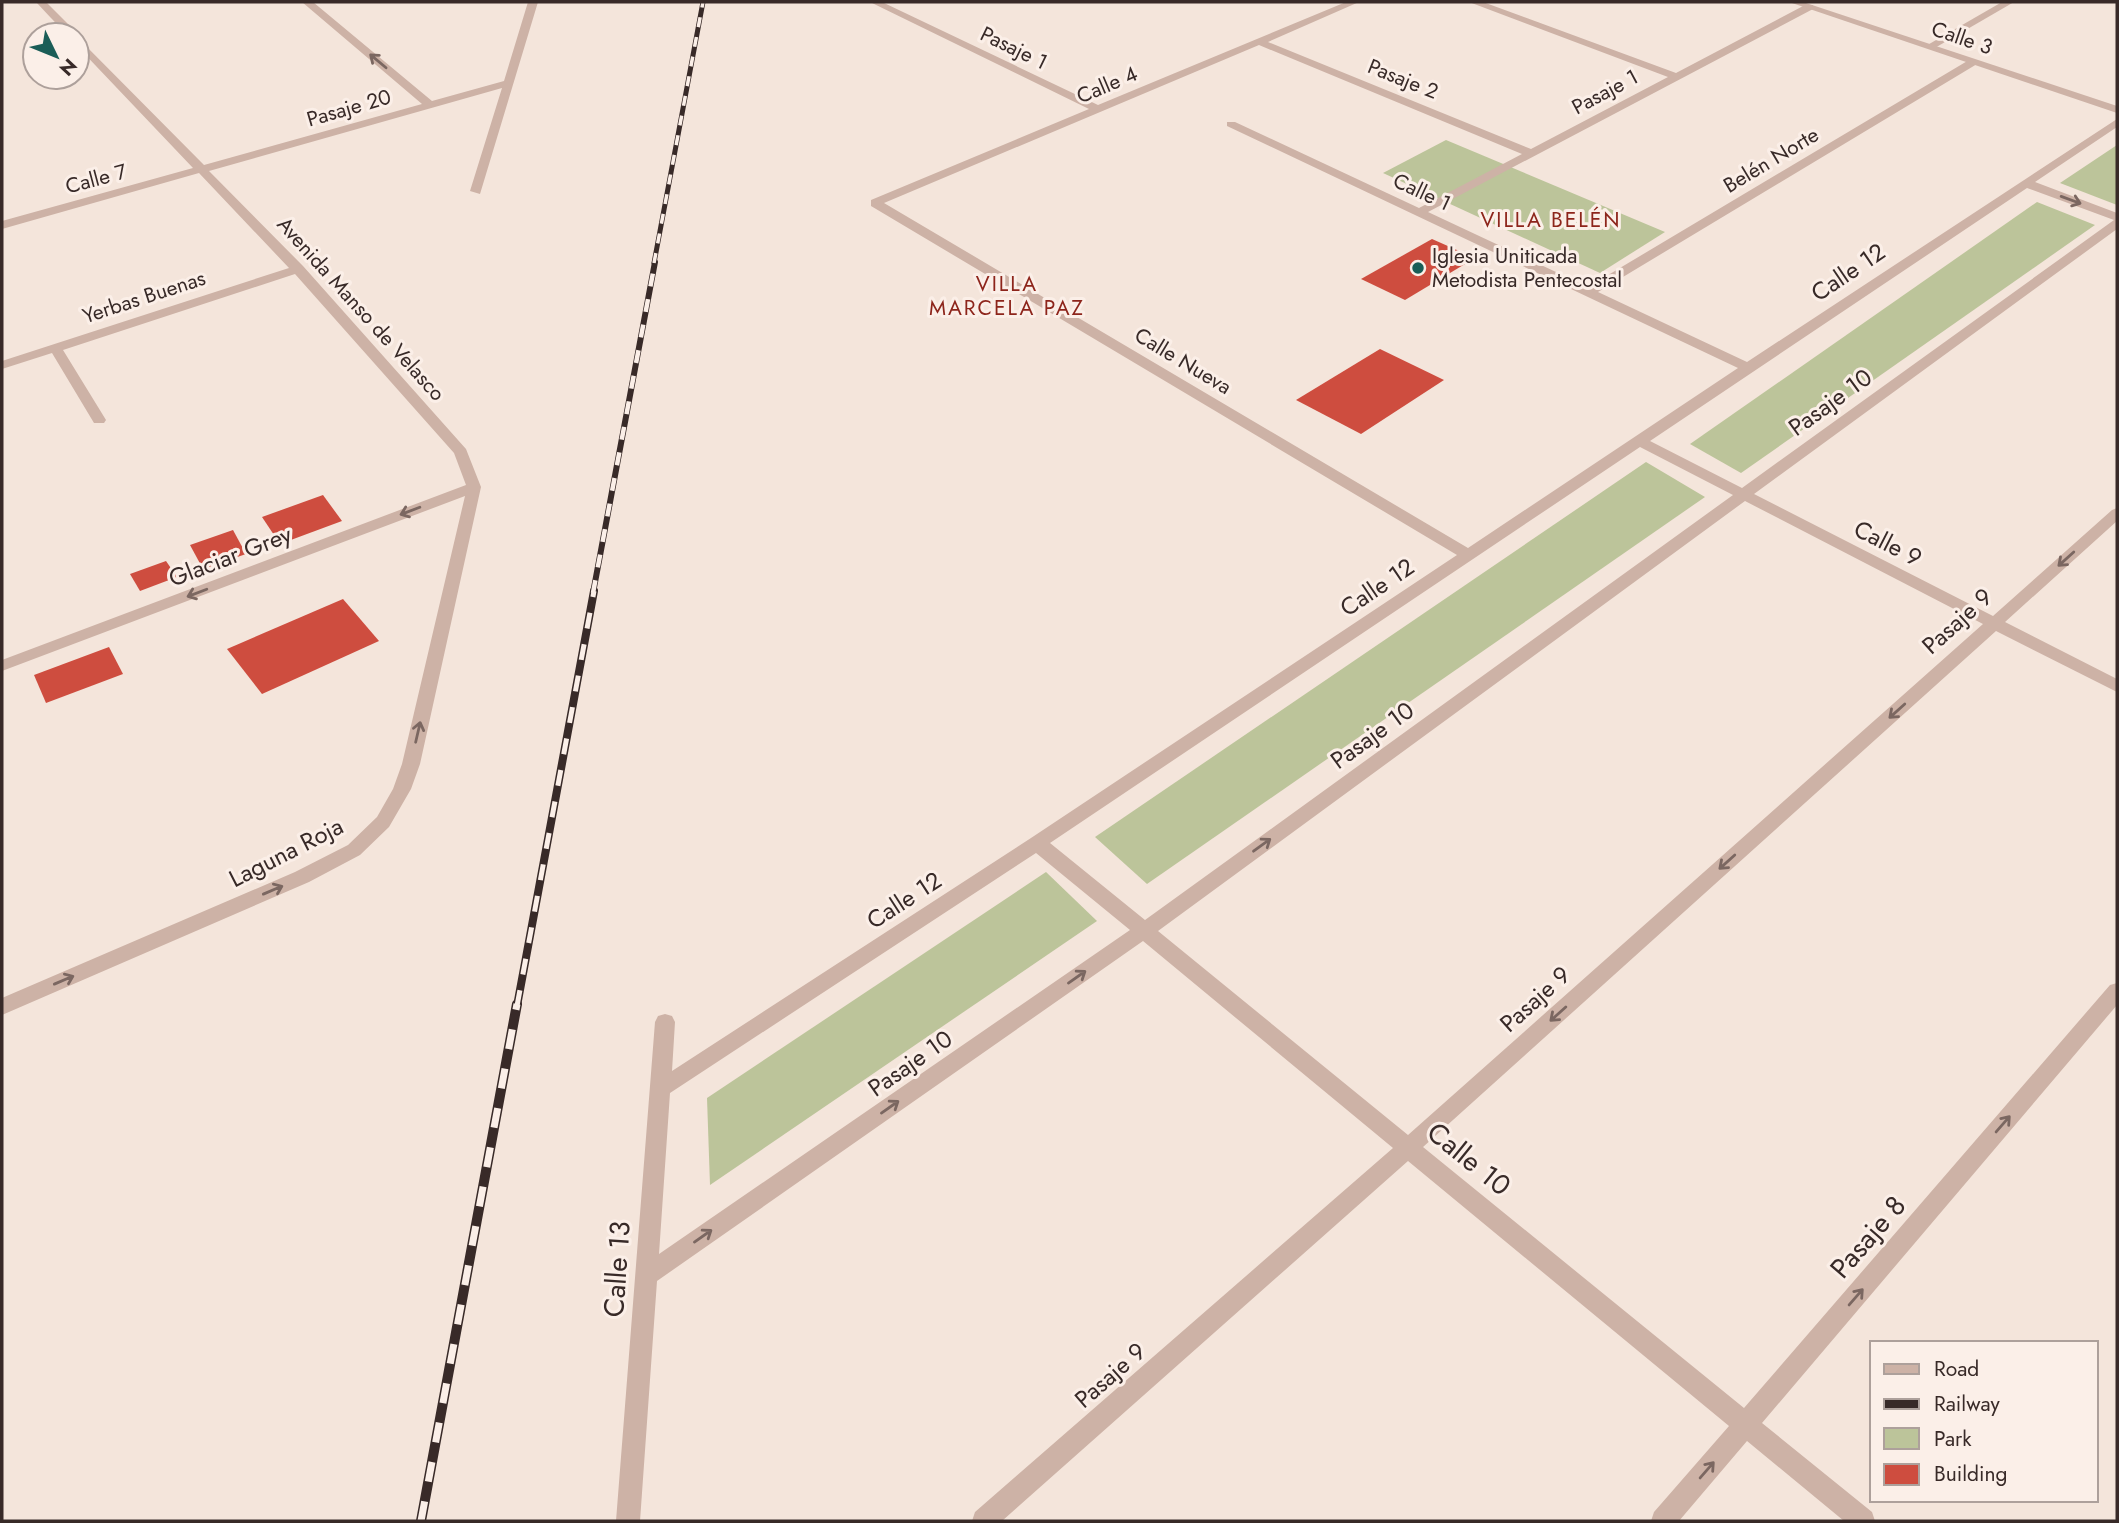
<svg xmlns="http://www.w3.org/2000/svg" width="2119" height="1523" viewBox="0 0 2119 1523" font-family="Jost,sans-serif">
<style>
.green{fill:#bcc49a}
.building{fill:#ce4d3f}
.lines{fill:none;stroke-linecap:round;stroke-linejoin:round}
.minor{fill:#cdb2a6;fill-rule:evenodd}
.tertiary{fill:#cdb2a6;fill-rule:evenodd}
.rail-far3-casing{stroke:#382a28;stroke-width:5}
.rail-far2-casing{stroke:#382a28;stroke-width:6}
.rail-far1-casing{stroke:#382a28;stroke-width:8}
.rail-casing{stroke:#382a28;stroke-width:10}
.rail-far3{stroke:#fbefe8;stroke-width:3.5;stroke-dasharray:10;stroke-linecap:butt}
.rail-far2{stroke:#fbefe8;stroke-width:4.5;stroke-dasharray:13;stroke-linecap:butt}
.rail-far1{stroke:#fbefe8;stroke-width:5;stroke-dasharray:16;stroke-linecap:butt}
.rail{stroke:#fbefe8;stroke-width:7;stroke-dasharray:20;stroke-linecap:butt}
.oneway{stroke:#7b6761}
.poi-dot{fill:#1a5d57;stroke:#fbefe8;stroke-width:2.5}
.labels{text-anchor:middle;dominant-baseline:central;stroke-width:6;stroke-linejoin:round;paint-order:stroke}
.far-street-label{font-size:21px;fill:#382a28;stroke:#fbefe8}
.far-neighbourhood-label{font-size:21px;letter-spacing:2px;fill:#8d251b;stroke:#fbefe8}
.far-poi-label{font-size:21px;fill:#382a28;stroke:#fbefe8;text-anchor:start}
.street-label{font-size:24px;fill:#382a28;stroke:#fbefe8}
.near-street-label{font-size:28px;fill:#382a28;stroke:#fbefe8}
</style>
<rect width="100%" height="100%" fill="#f4e5db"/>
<g class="green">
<path d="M 1446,140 L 1665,232 L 1600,273 L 1383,173 Z"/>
<path d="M 2117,145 L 2117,205 L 2060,183 Z"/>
<path d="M 2037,202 L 2095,225 L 1741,473 L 1690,444 Z"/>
<path d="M 1646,462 L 1705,497 L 1147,884 L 1095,837 Z"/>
<path d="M 1046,872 L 1097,921 L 710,1185 L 707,1098 Z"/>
</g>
<g class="building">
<path d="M 1432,239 L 1475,258 L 1405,300 L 1361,279 Z"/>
<path d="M 1380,349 L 1444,380 L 1361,434 L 1296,400 Z"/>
<path d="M 323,495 L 342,521 L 280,544 L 262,517 Z"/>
<path d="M 233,530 L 246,554 L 203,569 L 190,545 Z"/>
<path d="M 166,561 L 177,577 L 140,591 L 130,574 Z"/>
<path d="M 343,599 L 379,641 L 262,694 L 227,649 Z"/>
<path d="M 109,647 L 123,674 L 46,703 L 34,675 Z"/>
</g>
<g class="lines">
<g class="minor">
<path d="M 36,2 L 46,2 L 77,33 L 78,35 L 77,37 L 67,35 Z"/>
<path d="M 302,2 L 313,2 L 432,101 L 504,81 L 528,2 L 538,2 L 480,194 L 470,191 L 502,88 L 209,171 L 303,266 L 466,449 L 481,487 L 420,764 L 411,789 L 389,827 L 360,855 L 309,882 L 2,1015 L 2,998 L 295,872 L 348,845 L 377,817 L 393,789 L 402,764 L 465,496 L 2,671 L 2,660 L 466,485 L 454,453 L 295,274 L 63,350 L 106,420 L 104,423 L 94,423 L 52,353 L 2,369 L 2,361 L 289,268 L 199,173 L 2,229 L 2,221 L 193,168 L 77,46 L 77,37 L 204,165 L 422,104 Z"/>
<path d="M 870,2 L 882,2 L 1098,105 L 1346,2 L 1359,2 L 1268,42 L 1531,149 L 1668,77 L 1469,2 L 1483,2 L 1676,73 L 1805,5 L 1813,5 L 1813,9 L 1428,212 L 1588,287 L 1969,60 L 1977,60 L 1977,64 L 1598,292 L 1747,362 L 2117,119 L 2117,127 L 2035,182 L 2117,213 L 2117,229 L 1754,494 L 1993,616 L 2112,510 L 2117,508 L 2117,521 L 2005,622 L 2117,679 L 2117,692 L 1996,631 L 1423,1147 L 1744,1408 L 2110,985 L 2117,983 L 2117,1005 L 1762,1423 L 1872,1512 L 1875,1521 L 1844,1521 L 1747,1441 L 1679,1521 L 1651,1521 L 1654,1512 L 1729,1426 L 1408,1161 L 1002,1521 L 972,1521 L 975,1512 L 1393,1148 L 1143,941 L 657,1281 L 640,1521 L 616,1521 L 655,1022 L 658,1016 L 665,1014 L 672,1016 L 675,1022 L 672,1071 L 1031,838 L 1457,555 L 871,206 L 871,200 L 1089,109 ZM 1259,45 L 1522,154 L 1419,208 L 1235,122 L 1227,122 L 1227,126 L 1738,368 L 1468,548 L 884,203 ZM 2027,188 L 2114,220 L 1742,488 L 1650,441 ZM 1640,447 L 1733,495 L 1145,920 L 1050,843 ZM 1745,501 L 1983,624 L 1408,1135 L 1158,931 ZM 1036,853 L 1130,930 L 659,1254 L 670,1093 Z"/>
<path d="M 2002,2 L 2014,2 L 1933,49 L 1924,47 Z"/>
</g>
<path class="tertiary" d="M 1789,2 L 1803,2 L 2117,106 L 2117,113 Z"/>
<g class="rail-far3-casing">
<path id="rail-far3" d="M 654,263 L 703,2"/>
</g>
<g class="rail-far2-casing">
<path id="rail-far2" d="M 593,593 L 655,262"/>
</g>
<g class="rail-far1-casing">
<path id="rail-far1" d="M 517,1006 L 594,591"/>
</g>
<g class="rail-casing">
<path id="rail" d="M 421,1521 L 517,1004"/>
</g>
<use href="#rail-far3" class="rail-far3"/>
<use href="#rail-far2" class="rail-far2"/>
<use href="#rail-far1" class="rail-far1"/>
<use href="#rail" class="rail"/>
</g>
<defs><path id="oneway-shaft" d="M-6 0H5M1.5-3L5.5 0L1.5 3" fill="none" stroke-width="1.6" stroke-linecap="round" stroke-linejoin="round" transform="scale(1.75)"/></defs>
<g class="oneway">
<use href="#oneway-shaft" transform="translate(378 61) rotate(-140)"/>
<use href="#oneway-shaft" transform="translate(2071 200) rotate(20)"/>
<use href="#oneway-shaft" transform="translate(410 511) rotate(159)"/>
<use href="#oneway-shaft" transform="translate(2066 559) rotate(138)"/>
<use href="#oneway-shaft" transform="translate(197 593) rotate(159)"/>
<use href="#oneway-shaft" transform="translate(1897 711) rotate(138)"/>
<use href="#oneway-shaft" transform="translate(418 732) rotate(-77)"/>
<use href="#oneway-shaft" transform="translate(1262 845) rotate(-36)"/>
<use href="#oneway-shaft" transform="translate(1727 862) rotate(138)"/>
<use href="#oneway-shaft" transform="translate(273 890) rotate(-23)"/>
<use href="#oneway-shaft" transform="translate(1077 977) rotate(-35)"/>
<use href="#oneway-shaft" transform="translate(64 980) rotate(-23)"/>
<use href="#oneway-shaft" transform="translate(1558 1014) rotate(138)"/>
<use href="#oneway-shaft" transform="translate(890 1107) rotate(-35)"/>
<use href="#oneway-shaft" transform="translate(2003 1124) rotate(-49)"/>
<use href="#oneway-shaft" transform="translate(703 1236) rotate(-35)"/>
<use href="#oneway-shaft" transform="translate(1856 1297) rotate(-49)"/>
<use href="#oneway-shaft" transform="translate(1707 1470) rotate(-49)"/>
</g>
<circle class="poi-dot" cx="1418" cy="268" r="7"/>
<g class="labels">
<g class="far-street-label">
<text transform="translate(1962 38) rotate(19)">Calle 3</text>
<text transform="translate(1014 48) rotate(26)">Pasaje 1</text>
<text transform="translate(1403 79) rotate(22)">Pasaje 2</text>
<text transform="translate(1107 85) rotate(-23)">Calle 4</text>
<text transform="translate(1605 92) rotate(-28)">Pasaje 1</text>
<text transform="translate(349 108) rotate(-16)">Pasaje 20</text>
<text transform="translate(1771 160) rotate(-31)">Belén Norte</text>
<text transform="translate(96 179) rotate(-15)">Calle 7</text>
<text transform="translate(1422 192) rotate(25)">Calle 1</text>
<text transform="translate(144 297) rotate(-18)">Yerbas Buenas</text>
<text transform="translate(361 309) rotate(48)">Avenida Manso de Velasco</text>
<text transform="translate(1183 361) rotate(31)">Calle Nueva</text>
</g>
<g class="far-neighbourhood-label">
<text x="1551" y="220">VILLA BELÉN</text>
<text x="1007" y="284">VILLA<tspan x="1007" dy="24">MARCELA PAZ</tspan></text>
</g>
<g class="far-poi-label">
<text x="1432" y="256">Iglesia Uniticada<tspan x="1432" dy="24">Metodista Pentecostal</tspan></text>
</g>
<g class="street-label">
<text transform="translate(1848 272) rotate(-34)">Calle 12</text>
<text transform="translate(1830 402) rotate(-36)">Pasaje 10</text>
<text transform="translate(1888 543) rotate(27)">Calle 9</text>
<text transform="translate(230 556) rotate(-21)">Glaciar Grey</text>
<text transform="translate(1377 587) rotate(-34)">Calle 12</text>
<text transform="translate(1957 621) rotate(-42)">Pasaje 9</text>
<text transform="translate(1372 735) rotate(-36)">Pasaje 10</text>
<text transform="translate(286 852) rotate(-27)">Laguna Roja</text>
<text transform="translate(904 900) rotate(-33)">Calle 12</text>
<text transform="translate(1535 999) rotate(-42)">Pasaje 9</text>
<text transform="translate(910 1063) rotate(-35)">Pasaje 10</text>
<text transform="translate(1110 1375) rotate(-41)">Pasaje 9</text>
</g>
<g class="near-street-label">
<text transform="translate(1469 1159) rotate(39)">Calle 10</text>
<text transform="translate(1868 1237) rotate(-49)">Pasaje 8</text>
<text transform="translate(617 1269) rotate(-86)">Calle 13</text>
</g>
</g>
<rect width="2119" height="1523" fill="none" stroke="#382a28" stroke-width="7"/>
<rect x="1870" y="1341" width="228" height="161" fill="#fbefe8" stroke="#ada09b" stroke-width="2"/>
<rect x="1884" y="1364" width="35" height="10" fill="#cdb2a6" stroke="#ada09b" stroke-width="2"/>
<text x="1934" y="1376" font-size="21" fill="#382a28">Road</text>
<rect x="1884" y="1399" width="35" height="10" fill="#382a28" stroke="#ada09b" stroke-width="2"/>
<text x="1934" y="1411" font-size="21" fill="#382a28">Railway</text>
<rect x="1884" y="1428" width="35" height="21" fill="#bcc49a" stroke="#ada09b" stroke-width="2"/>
<text x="1934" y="1446" font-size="21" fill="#382a28">Park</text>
<rect x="1884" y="1464" width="35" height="21" fill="#ce4d3f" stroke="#ada09b" stroke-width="2"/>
<text x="1934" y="1481" font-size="21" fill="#382a28">Building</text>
<g transform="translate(56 56) rotate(133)"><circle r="33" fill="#fbefe8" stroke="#ada09b" stroke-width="2"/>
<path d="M0-5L12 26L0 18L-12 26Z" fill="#1a5d57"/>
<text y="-10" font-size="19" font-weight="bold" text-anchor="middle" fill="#382a28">N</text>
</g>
</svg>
